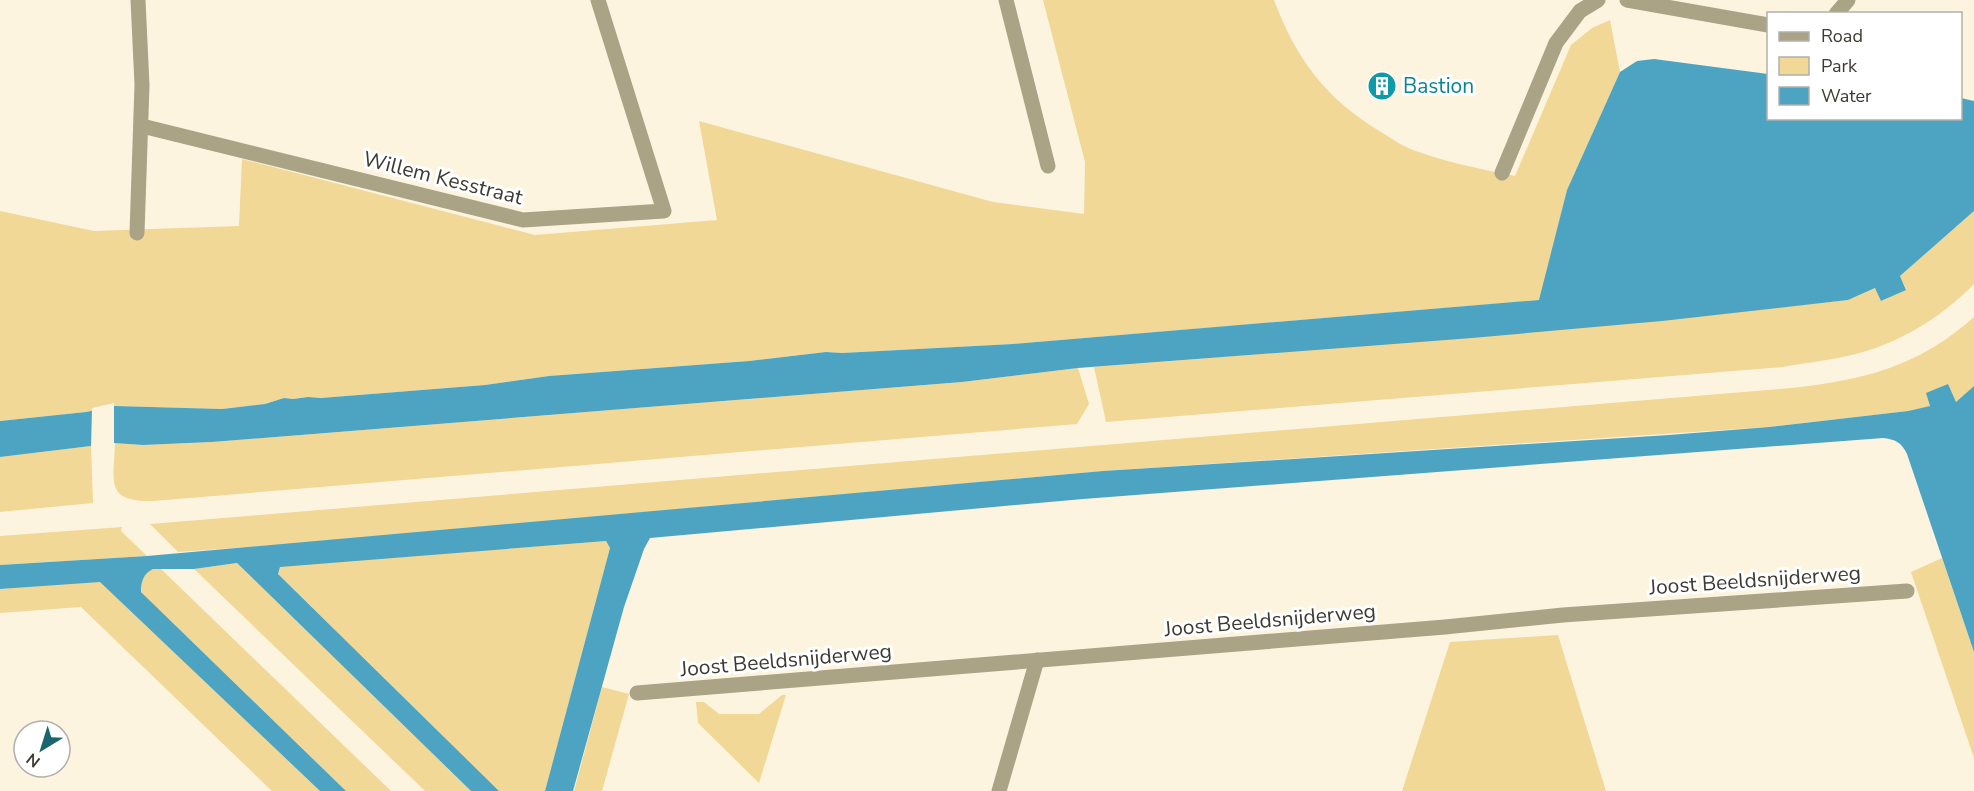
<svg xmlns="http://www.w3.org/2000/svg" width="1974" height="791" viewBox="0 0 1974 791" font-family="'Nunito Sans',sans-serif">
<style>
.green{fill:#f1d897}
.water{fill:#4ca4c2}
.pier{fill:#fcf4df}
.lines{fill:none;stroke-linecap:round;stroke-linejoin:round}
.minor{stroke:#aaa385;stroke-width:15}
.labels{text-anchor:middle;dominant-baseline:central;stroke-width:6;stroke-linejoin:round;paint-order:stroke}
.culture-label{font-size:21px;fill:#0d838f;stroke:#fff;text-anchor:start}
.street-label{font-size:21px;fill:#3d3a32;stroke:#fff}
</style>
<rect width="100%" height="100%" fill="#fcf4df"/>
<g class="green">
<path d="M 1043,0 L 1274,0 C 1296,59 1326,99 1381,132 C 1391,138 1402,146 1413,150 C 1446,162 1480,169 1515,176 L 1571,45 L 1592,28 L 1610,20 L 1620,72 L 1567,190 L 1540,300 L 1013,344 L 842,353 L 826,352 L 749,361 L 549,376 L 485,385 L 321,398 L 308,397 L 293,399 L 284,398 L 265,404 L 222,409 L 115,406 L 86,412 L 0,421 L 0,211 L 94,231 L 239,226 L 242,159 L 535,235 L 717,220 L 699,121 L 993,202 L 1084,214 L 1085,162 Z"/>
<path d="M 1974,211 L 1974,284 C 1940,319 1895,346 1847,356 C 1826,361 1804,363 1783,367 L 1106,422 L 1094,367 C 1346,347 1597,328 1848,300 L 1875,288 L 1882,301 L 1906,289 L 1900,276 Z"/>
<path d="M 1974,317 L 1974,386 L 1956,402 L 1947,384 L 1931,406 L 1908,411 L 1769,427 L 1103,471 L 279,545 L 178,552 L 150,524 L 1791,388 C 1864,380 1918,367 1974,317 Z"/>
<path d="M 1078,368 L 1089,404 L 1077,424 L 153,501 C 104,502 114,481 115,443 L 143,445 L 212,442 L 962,382 Z"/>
<path d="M 91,446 L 93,503 L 0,512 L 0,457 Z"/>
<path d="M 122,527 L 121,531 L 147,556 L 0,565 L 0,536 Z"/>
<path d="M 606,541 L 610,548 L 545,791 L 499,791 L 278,574 L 280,566 Z"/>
<path d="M 1942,558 L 1974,652 L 1974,758 L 1911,572 Z"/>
<path d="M 237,563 L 471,791 L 425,791 L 194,569 Z"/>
<path d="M 153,569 L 161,569 L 391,791 L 346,791 L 141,592 C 141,582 143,574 153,569 Z"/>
<path d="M 100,581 L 320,791 L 272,791 L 81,607 L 0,613 L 0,589 Z"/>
<path d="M 1558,635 L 1606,791 L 1402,791 L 1450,642 Z"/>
<path d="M 602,687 L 629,694 L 602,791 L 574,791 Z"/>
<path d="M 782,695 L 786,695 L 759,783 L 698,723 L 696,702 L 704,702 L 719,714 L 759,714 Z"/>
</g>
<g class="water">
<path d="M 1654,59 L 1768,74 L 1768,118 L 1960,118 L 1961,98 L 1974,101 L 1974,211 L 1900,276 L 1906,290 L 1881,301 L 1875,288 L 1848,300 L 1662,321 L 1472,338 L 1078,368 L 962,382 L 212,442 L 143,445 L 99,442 L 91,446 L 0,457 L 0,421 L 86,412 L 115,406 L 222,409 L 265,404 L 284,398 L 293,399 L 308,397 L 321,398 L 485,385 L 549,376 L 749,361 L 826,352 L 842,353 L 1013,344 L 1539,300 L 1567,190 L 1620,72 L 1637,61 Z"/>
<path d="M 1948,384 L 1956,402 L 1974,386 L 1974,652 L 1907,454 C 1902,443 1895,439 1883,438 L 1083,499 L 650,538 L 644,549 L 624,607 L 573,791 L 545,791 L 610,548 L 606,541 L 280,567 L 278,574 L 499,791 L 471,791 L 237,563 L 194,569 L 153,569 C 143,574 141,582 141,592 L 346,791 L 320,791 L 100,582 L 0,589 L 0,565 L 147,556 L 1103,471 L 1669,435 L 1769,427 L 1908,411 L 1930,406 L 1926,393 Z"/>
</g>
<path class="pier" d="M 114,403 L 114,446 L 99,445 L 91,449 L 92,408 Z"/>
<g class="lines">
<g class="minor">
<path d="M 1006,0 L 1048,166"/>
<path d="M 1627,0 L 1768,25"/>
<path d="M 1836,14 L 1848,0"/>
<path d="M 142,126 L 523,220 L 664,211 L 598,0"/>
<path d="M 1502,173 L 1556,43 L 1580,11 L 1598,0"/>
<path d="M 137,233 L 142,85 L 138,0"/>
<path d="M 637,693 L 1445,627 L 1563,615 L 1907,591"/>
<path d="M 999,791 L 1037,660"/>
</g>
</g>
<defs>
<g id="building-disc" transform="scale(1.5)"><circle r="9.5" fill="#0f9aa8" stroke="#fff"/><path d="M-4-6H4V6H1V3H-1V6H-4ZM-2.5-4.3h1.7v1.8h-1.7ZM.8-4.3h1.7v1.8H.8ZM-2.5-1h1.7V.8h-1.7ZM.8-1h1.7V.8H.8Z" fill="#fff"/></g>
</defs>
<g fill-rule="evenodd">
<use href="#building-disc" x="1382" y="86"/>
</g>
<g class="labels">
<g class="culture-label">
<text x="1403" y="86">Bastion</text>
</g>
<g class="street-label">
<text transform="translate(443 178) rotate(14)">Willem Kesstraat</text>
<text transform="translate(1755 580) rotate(-4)">Joost Beeldsnijderweg</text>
<text transform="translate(1270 620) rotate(-5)">Joost Beeldsnijderweg</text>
<text transform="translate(786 660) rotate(-5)">Joost Beeldsnijderweg</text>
</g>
</g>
<rect x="1767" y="12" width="195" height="108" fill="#ffffff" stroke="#b1b0ad" stroke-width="1.5"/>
<rect x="1779" y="32" width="30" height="9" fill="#aaa385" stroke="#b1b0ad" stroke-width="1.5"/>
<text x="1821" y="42" font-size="18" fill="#3d3a32">Road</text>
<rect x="1779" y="57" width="30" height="18" fill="#f1d897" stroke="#b1b0ad" stroke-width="1.5"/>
<text x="1821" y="72" font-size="18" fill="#3d3a32">Park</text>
<rect x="1779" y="87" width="30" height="18" fill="#4ca4c2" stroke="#b1b0ad" stroke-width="1.5"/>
<text x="1821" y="102" font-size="18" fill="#3d3a32">Water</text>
<g transform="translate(42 749) rotate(218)"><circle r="28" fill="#ffffff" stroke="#b1b0ad" stroke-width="1.5"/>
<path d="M0-4.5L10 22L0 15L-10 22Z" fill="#19666e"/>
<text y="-9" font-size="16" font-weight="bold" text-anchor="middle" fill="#3d3a32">N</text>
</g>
</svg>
